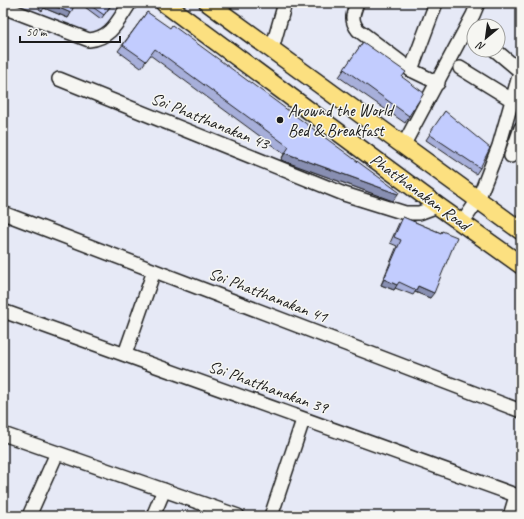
<svg xmlns="http://www.w3.org/2000/svg" width="524" height="519" viewBox="0 0 524 519" font-family="Caveat,sans-serif">
<style>
.built{fill:#dbe0f8}
.lines{fill:none;stroke-linecap:round;stroke-linejoin:round}
.minor-casing{stroke:#1c1c1c;stroke-width:16}
.major-casing{stroke:#1c1c1c;stroke-width:20}
.minor{stroke:#f6f6f2;stroke-width:13}
.major{stroke:#fce080;stroke-width:17}
.wall{fill:#a7afda;stroke:#1c1c1c}
.shaded-wall{fill:#888fb2;stroke:#1c1c1c}
.building{fill:#c2ccfe;stroke:#1c1c1c}
.poi-dot{fill:#1c1c1c;stroke:#f6f6f2;stroke-width:1.5}
.labels{text-anchor:middle;dominant-baseline:central;stroke-width:3;stroke-linejoin:round;paint-order:stroke}
.poi-label{font-size:17px;fill:#1c1c1c;stroke:#f6f6f2;text-anchor:start}
.street-label{font-size:17px;fill:#1c1c1c;stroke:#f6f6f2}
</style>
<rect width="100%" height="100%" fill="#e6e9f6"/>
<filter id="ink" filterUnits="userSpaceOnUse"><feTurbulence type="fractalNoise" baseFrequency=".025" numOctaves="2"/><feDisplacementMap in="SourceGraphic" scale="8" xChannelSelector="R" yChannelSelector="G"/><feConvolveMatrix kernelMatrix="1 2 1 2 8 2 1 2 1" color-interpolation-filters="sRGB"/></filter>
<g filter="url(#ink)">
<path class="built" d="M 14,3 L 124,3 L 111,22 L 97,31 L 78,30 Z"/>
<g class="lines">
<g class="minor-casing">
<g id="minor">
<path d="M 357,3 C 353,14 350,20 358,30 L 411,70 L 438,83"/>
<path d="M 3,7 L 89,40 C 112,38 118,20 130,3"/>
<path d="M 272,49 L 285,3"/>
<path d="M 495,50 L 520,71"/>
<path d="M 460,68 L 512,100"/>
<path d="M 411,70 L 436,3"/>
<path d="M 59,79 L 344,194 L 405,213 L 419,213 L 438,206"/>
<path d="M 403,146 L 473,15 L 478,3"/>
<path d="M 511,156 L 521,128"/>
<path d="M 3,213 L 521,411"/>
<path d="M 462,223 L 478,200 L 499,146 L 521,69"/>
<path d="M 3,311 L 521,497"/>
<path d="M 125,354 L 154,271"/>
<path d="M 3,434 L 238,516"/>
<path d="M 29,516 L 57,453"/>
<path d="M 153,516 L 164,490"/>
<path d="M 271,516 L 303,420"/>
<path d="M 510,516 L 516,496"/>
</g>
</g>
<g class="major-casing">
<g id="major">
<path d="M 164,3 L 438,206 L 521,265"/>
<path d="M 208,3 L 521,231"/>
</g>
</g>
<use href="#minor" class="minor"/>
<use href="#major" class="major"/>
</g>
<g class="wall">
<path d="M 41,3 L 75,3 L 68,18 L 44,8 L 42,11 L 39,9 Z"/>
<path d="M 87,3 L 113,3 L 101,19 L 85,7 Z"/>
<path d="M 147,12 L 393,201 L 281,160 L 284,154 L 150,55 L 141,68 L 118,51 Z"/>
<path d="M 363,42 L 402,77 L 409,116 L 405,123 L 339,77 Z"/>
<path d="M 445,111 L 480,168 L 476,174 L 426,140 Z"/>
<path d="M 403,217 L 441,233 L 442,231 L 430,298 L 415,292 L 413,295 L 395,288 L 394,290 L 381,285 L 397,246 L 390,243 L 399,223 Z"/>
</g>
<g class="shaded-wall">
<path d="M 48,3 L 71,13 L 68,18 L 44,8 Z"/>
<path d="M 285,153 L 398,194 L 393,201 L 281,160 Z"/>
<path d="M 384,279 L 397,285 L 394,290 L 381,285 Z"/>
<path d="M 418,286 L 434,293 L 430,298 L 415,292 Z"/>
</g>
<g class="building">
<path d="M 42,3 L 75,3 L 71,13 L 48,3 L 46,6 L 42,4 Z"/>
<path d="M 87,3 L 112,3 L 104,15 Z"/>
<path d="M 147,12 L 170,28 L 172,25 L 399,192 L 398,194 L 285,153 L 289,147 L 155,49 L 146,61 L 123,45 Z"/>
<path d="M 363,42 L 406,72 L 402,77 L 424,93 L 409,116 L 344,69 Z"/>
<path d="M 445,111 L 490,148 L 480,168 L 429,134 Z"/>
<path d="M 403,217 L 441,233 L 442,231 L 457,237 L 434,293 L 418,286 L 416,290 L 399,282 L 397,285 L 384,279 L 401,240 L 394,237 Z"/>
</g>
</g>
<circle class="poi-dot" cx="280" cy="120" r="4"/>
<g class="labels">
<g class="poi-label">
<text x="288" y="110">Arownd the World<tspan x="288" dy="20">Bed &amp; Breakfast</tspan></text>
</g>
<g class="street-label">
<text transform="translate(210 121) rotate(22)">Soi Phatthanakan 43</text>
<text transform="translate(420 192) rotate(36)">Phatthanakan Road</text>
<text transform="translate(268 295) rotate(21)">Soi Phatthanakan 41</text>
<text transform="translate(268 387) rotate(20)">Soi Phatthanakan 39</text>
</g>
</g>
<rect width="524" height="519" fill="none" stroke="#f6f6f2" stroke-width="16"/>
<rect x="8" y="8" width="508" height="503" fill="none" stroke="#1c1c1c" stroke-width="1.5" filter="url(#ink)"/>
<g transform="translate(486 38) rotate(209)"><circle r="19" fill="#f6f6f2" stroke="#9f9f9c"/>
<path d="M0-3L7 15L0 10L-7 15Z" fill="#1c1c1c"/>
<text y="-6" font-size="11" font-weight="bold" text-anchor="middle" fill="#1c1c1c">N</text>
</g>
<path d="M20 36v6h100v-6" fill="none" stroke="#1c1c1c" stroke-width="2"/>
<text x="26" y="36" font-size="12" fill="#1c1c1c" stroke="#f6f6f2" stroke-width="3" paint-order="stroke">50 m</text>
</svg>
